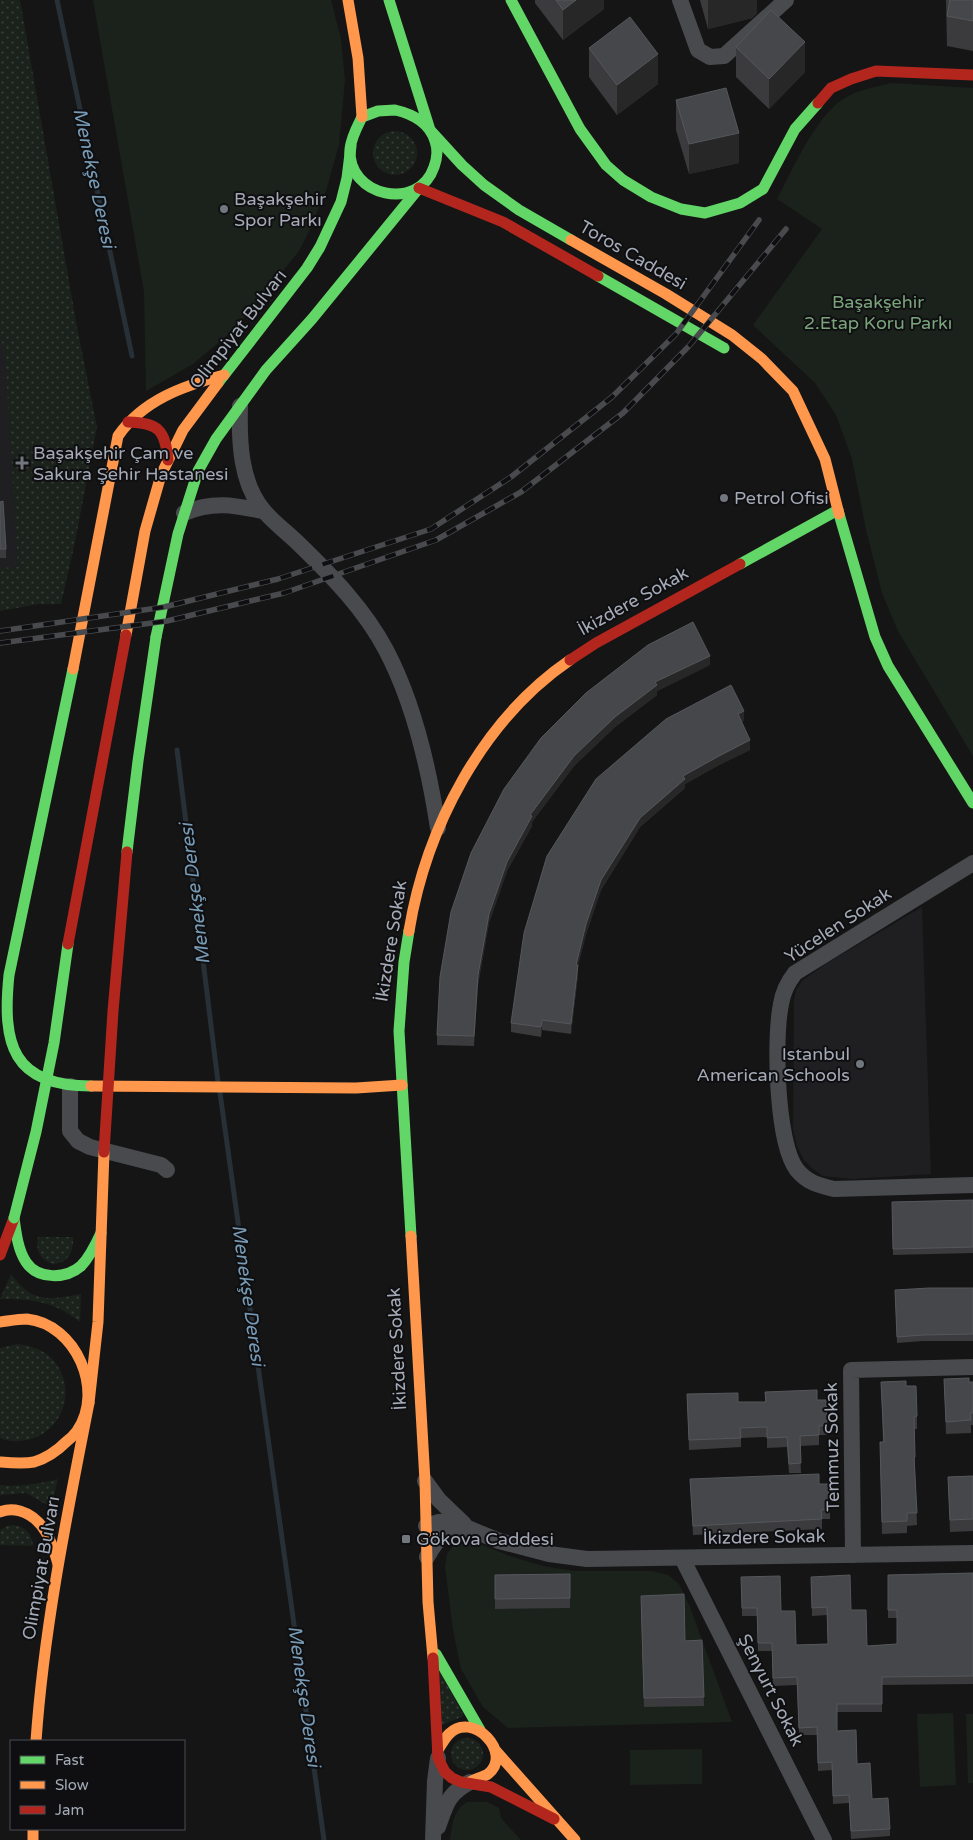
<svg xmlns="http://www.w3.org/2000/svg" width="973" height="1840" viewBox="0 0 973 1840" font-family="'Varela Round',sans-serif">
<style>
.built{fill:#1f1f21}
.grass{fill:url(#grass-dots)}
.park{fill:#1a221b}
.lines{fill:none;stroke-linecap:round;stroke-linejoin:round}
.stream{stroke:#273037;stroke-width:5}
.street{stroke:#484a4e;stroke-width:16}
.fast{stroke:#63d668;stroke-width:11}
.slow{stroke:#ff974d;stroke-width:11}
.jam{stroke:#b3261e;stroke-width:11}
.rail-casing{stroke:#484a4d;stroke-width:5.5}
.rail{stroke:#0f0f11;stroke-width:4;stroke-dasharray:11;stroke-linecap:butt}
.fast-bridge{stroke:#63d668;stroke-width:11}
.slow-bridge{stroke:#ff974d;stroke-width:11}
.jam-bridge{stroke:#b3261e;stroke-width:11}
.wall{fill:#3b3b3d}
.shaded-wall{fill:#272728}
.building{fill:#46474a;stroke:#55575b}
.poi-dot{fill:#72767e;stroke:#0f0f11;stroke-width:2}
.labels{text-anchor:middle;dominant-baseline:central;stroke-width:4;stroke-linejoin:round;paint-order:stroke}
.poi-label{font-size:18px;fill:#a4abb7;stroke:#0f0f11;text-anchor:start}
.street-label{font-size:18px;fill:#a4abb7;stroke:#0f0f11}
.park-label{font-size:18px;fill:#7aa47b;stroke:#0f0f11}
.water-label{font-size:19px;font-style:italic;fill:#789bb5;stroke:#0f0f11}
</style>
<defs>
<pattern id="grass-dots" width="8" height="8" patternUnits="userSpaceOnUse" patternTransform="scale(1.25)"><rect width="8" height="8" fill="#1a221b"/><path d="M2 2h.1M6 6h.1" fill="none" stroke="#383f3a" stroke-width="1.8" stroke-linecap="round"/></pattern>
</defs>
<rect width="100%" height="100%" fill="#151515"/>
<g class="built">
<path d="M 0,206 L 53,560 L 0,601 Z"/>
<path d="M 922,907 L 931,1174 L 853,1179 L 823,1176 L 813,1169 L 804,1160 L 797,1146 L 793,1129 L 794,1000 L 796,990 L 803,980 L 827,963 Z"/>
</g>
<g class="grass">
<path d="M 0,0 L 20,0 L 77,327 L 97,427 L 75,542 L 61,604 L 39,604 L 0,611 L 0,568 L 18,567 L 5,353 L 0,335 Z"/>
<circle cx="395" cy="153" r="22"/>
<path d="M 38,1237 L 73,1237 C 75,1276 31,1269 38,1237 Z"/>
<path d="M 11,1274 C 32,1303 48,1300 81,1294 L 80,1322 C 53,1301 33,1299 0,1299 Z"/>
<path d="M 17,1344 C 29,1346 40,1348 49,1356 C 79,1383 66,1432 27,1440 C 18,1442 8,1442 0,1438 L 0,1348 Z"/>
<path d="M 58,1479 L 51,1507 L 26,1493 L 0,1495 L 0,1485 C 20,1487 38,1484 58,1479 Z"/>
<path d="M 14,1525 C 26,1527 32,1534 33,1546 L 0,1545 L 0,1530 L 7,1526 Z"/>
<path d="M 439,1669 L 464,1716 L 442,1725 Z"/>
<circle cx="467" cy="1754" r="16"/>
</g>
<g class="park">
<path d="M 93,0 L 331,0 L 341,39 L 345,80 L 339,145 L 326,191 L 311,227 L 299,251 L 259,301 L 230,333 L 193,364 L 146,391 L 144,292 Z"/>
<path d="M 891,83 L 973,88 L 973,756 L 898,631 L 882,593 L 866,530 L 852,459 L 836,415 L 815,383 L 753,325 L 822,229 L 777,199 C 793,169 814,119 843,99 C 857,90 874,87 891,83 Z"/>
<path d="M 466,1538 L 510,1556 L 543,1566 L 574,1571 L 652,1571 L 668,1575 L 679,1584 L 690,1607 L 732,1722 L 508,1728 L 483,1707 L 461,1669 L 453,1630 L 445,1567 L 447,1554 L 455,1543 Z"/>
<path d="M 953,1713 L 956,1785 L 920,1787 L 917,1714 Z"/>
<path d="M 966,1714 L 973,1714 L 973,1783 L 968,1783 Z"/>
<path d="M 702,1749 L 702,1784 L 630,1785 L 630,1750 Z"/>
<path d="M 467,1802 L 487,1802 L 499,1808 L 501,1818 L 521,1840 L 450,1840 C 452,1825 453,1811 467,1802 Z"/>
</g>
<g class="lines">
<g class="stream">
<path d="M 57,0 L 132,356"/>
<path d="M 177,750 L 218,1082"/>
<path d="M 220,1093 L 324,1840"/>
</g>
<g class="street">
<path d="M 680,0 L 698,50 L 710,57 L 724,56 L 786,0"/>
<path d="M 240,406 C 239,441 240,483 264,511 C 274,523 288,533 300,545 C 332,576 365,610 386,650 C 414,703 429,769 438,828"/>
<path d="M 184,513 C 213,501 233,505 263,511"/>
<path d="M 973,863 L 795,973 C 788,982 783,991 781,1004 C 774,1037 776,1143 797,1170 C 808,1183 818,1185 834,1189 L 973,1185"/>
<path d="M 70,1086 L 70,1131 L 78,1141 L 90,1147 L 161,1165 L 167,1170"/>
<path d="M 425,1481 L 439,1500 L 464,1524"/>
<path d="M 426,1526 L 439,1522 L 451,1521 L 499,1541 L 549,1554 L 587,1559 L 973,1553"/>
<path d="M 853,1555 L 851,1370 L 973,1367"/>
<path d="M 427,1557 C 439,1536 443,1532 468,1529"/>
<path d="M 682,1558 L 824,1840"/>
<path d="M 438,1827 C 446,1805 448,1793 470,1782"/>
<path d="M 433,1840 L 435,1781 L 438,1758"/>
</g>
<g class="fast">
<path d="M 389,0 L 430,130 L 462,165 L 484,185 L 519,210 L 571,240"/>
<path d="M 511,0 L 580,129 L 606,165 L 623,180 L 651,197 L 681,209 L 705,213 L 740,203 L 763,189 L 795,129 L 818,103"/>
<path d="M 395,110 C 413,114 429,122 435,141 C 438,149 437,159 434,167 C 419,212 347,197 350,149 C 351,138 357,127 362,117 L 378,111 Z"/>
<path d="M 598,276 L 724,348"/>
<path d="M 218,383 L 307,268 L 320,247 L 341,202 L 347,178 L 351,146"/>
<path d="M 839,514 L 875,637 L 888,666 L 973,803"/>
<path d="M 740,564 L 838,510"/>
<path d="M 156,637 L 178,534 L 198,471 L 216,439 L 266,370 L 312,319 L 419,188"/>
<path d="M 73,669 L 9,975 C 2,1044 12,1086 91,1086"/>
<path d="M 409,931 L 404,962 L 399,1031 L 411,1236"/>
<path d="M 14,1218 C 16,1233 18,1250 26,1262 C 38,1280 66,1279 81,1266 C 90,1257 96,1244 101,1233"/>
<path d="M 436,1654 L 480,1730"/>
</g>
<g class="slow">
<path d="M 348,0 L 358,58 L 362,117"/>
<path d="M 571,240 L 666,294 L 732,335 L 762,359 L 793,391 L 825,459 L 839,514"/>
<path d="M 126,635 L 145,531 L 161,475 L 183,430 L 218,383"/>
<path d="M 73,669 L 118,436 C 143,400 183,386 224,375"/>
<path d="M 409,931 C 426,828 482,720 570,660"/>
<path d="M 91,1086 L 356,1088 L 402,1085"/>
<path d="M 411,1236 L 425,1481 L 428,1602 L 433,1658"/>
<path d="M 0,1322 C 8,1321 18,1319 27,1319 C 76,1324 105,1391 77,1431 C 74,1435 70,1439 66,1442 C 57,1451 47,1458 34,1462 C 23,1464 12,1463 0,1462"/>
<path d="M 0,1512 C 7,1509 12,1509 20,1511 C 44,1518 52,1542 58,1564"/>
<path d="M 36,1741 C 44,1627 67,1515 89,1403"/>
<path d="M 438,1750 C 441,1745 445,1738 449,1734 C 472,1710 514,1753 488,1774 C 483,1777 475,1779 470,1782"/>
<path d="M 496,1751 L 575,1840"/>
<path d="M 33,1829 L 33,1840"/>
</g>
<g class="jam">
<path d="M 818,103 L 831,88 L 851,79 L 876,71 L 973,75"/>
<path d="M 419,188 L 503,222 L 598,276"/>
<path d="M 128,422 C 159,423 165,430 168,460"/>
<path d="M 570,660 L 596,643 L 740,564"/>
<path d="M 0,1255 L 14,1218"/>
<path d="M 433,1658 L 438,1758 L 445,1772 L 452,1778 L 461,1782 L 491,1787 L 554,1819"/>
</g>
<g class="rail-casing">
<g id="rail">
<path d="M 0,631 L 164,607 L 278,579 L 431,529 L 511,477 L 612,397 L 676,334 L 759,220"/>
<path d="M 0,643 L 167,621 L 284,593 L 436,540 L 521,492 L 623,413 L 689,346 L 786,229"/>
</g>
</g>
<use href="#rail" class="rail"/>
<g class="fast-bridge">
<path d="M 127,852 L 138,761 L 156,637"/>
<path d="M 14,1218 L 36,1132 L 54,1043 L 68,944"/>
</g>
<path class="slow-bridge" d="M 89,1403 L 98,1322 L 104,1152"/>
<g class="jam-bridge">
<path d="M 68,944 L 126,635"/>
<path d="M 104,1152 L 113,1011 L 127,852"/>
</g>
</g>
<g class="wall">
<path d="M 535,0 L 604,0 L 604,9 L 563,40 L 535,3 Z"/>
<path d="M 700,0 L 757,0 L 757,13 L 752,18 L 708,29 Z"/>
<path d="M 946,0 L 973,0 L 973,51 L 947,46 Z"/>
<path d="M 736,47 L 805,72 L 769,109 L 736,77 Z"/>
<path d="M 589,48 L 658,84 L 617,115 L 589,77 Z"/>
<path d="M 676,100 L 739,163 L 689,174 L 676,130 Z"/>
<path d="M 0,502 L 6,549 L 6,558 L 0,558 Z"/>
<path d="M 710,665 L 657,691 L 657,695 L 615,727 L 574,766 L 532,822 L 532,826 L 507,871 L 489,923 L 478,985 L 474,1046 L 437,1045 L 437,1035 L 541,738 Z"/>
<path d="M 744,721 L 741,722 L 750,750 L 719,765 L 685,784 L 685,788 L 640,827 L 601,890 L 586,934 L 578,965 L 578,975 L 571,1034 L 542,1030 L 541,1037 L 511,1032 L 511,1023 L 596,779 Z"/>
<path d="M 973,1200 L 973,1253 L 893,1255 L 892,1202 Z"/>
<path d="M 973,1288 L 973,1341 L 923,1341 L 897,1343 L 895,1290 Z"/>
<path d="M 944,1379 L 969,1382 L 973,1382 L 973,1425 L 971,1425 L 971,1433 L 946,1434 Z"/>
<path d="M 881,1382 L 906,1386 L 917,1416 L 917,1429 L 914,1429 L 915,1457 L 915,1469 L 917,1525 L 907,1526 L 907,1533 L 882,1534 L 880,1455 L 883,1442 Z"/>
<path d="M 765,1392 L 817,1400 L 827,1425 L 827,1435 L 819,1435 L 819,1445 L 800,1446 L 801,1473 L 789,1473 L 787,1447 L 767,1448 L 767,1437 L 741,1438 L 741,1447 L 689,1450 L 687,1394 L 738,1402 L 765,1402 Z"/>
<path d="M 973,1476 L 973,1531 L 950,1532 L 948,1477 Z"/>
<path d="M 690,1479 L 819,1484 L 830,1509 L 830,1519 L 822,1519 L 822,1529 L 693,1535 Z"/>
<path d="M 973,1573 L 973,1684 L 882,1685 L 882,1712 L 837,1712 L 837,1731 L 857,1764 L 872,1799 L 890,1829 L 890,1836 L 851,1839 L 849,1803 L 833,1804 L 832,1770 L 818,1771 L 817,1735 L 799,1735 L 797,1685 L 773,1686 L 772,1651 L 758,1651 L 757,1616 L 742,1616 L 741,1577 L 781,1611 L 796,1645 L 828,1644 L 827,1615 L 812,1616 L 811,1577 L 851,1610 L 867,1646 L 897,1644 L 897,1618 L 888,1618 L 888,1575 Z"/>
<path d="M 570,1574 L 570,1608 L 495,1609 L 495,1575 Z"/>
<path d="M 641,1605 L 685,1641 L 702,1640 L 704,1706 L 644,1707 Z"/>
</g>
<g class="shaded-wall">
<path d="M 576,0 L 604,0 L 604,9 L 563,40 L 563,10 Z"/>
<path d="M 708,0 L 757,0 L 757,13 L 752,18 L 708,29 Z"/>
<path d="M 805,42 L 805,72 L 769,109 L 769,79 Z"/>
<path d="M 658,54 L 658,84 L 617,115 L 617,85 Z"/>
<path d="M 739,133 L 739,163 L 689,174 L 689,144 Z"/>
<path d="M 710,656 L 710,665 L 657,691 L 657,695 L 615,727 L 574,766 L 532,822 L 532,826 L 507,871 L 489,923 L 478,985 L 474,1046 L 478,975 L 489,914 L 507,862 L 530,815 L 574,756 L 615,717 L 655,682 Z"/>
<path d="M 744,711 L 744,721 L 738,724 L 738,714 Z"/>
<path d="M 750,740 L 750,750 L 719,765 L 685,784 L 685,788 L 640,827 L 601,890 L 586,934 L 576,974 L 576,965 L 586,924 L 601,880 L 640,818 L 683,776 L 719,756 Z"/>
<path d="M 578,965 L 578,975 L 571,1034 L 571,1024 Z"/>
<path d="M 542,1020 L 542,1030 L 541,1037 L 541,1027 Z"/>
</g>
<g class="building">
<path d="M 556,0 L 576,0 L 563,10 Z"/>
<path d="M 950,0 L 973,0 L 973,21 L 947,16 Z"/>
<path d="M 771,10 L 805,42 L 769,79 L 736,47 Z"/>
<path d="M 630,17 L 658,54 L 617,85 L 589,48 Z"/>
<path d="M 726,88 L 739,133 L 689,144 L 676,100 Z"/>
<path d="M 3,501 L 6,549 L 0,549 L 0,502 Z"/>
<path d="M 693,622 L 710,656 L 655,682 L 657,685 L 615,717 L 574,756 L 530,815 L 532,816 L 507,862 L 489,914 L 478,975 L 474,1036 L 437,1035 L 440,977 L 451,912 L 471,853 L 504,789 L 541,738 L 586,693 L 648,645 Z"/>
<path d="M 731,685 L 744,711 L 738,714 L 750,740 L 719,756 L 683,776 L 685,779 L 640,818 L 601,880 L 586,924 L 576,965 L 578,965 L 571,1024 L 542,1020 L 541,1027 L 511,1023 L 524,933 L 547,856 L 596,779 L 666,719 Z"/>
<path d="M 973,1200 L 973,1247 L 893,1249 L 892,1202 Z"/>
<path d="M 929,1288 L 973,1288 L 973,1334 L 923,1335 L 897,1337 L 895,1290 Z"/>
<path d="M 969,1378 L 969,1382 L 973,1382 L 973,1413 L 970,1413 L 971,1420 L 946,1422 L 944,1379 Z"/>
<path d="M 906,1381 L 906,1386 L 916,1386 L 917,1416 L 914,1417 L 915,1457 L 914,1457 L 917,1513 L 907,1513 L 907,1521 L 882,1522 L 880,1442 L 884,1442 L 881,1382 Z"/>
<path d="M 817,1390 L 817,1400 L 826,1400 L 827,1425 L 819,1426 L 819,1435 L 800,1436 L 801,1463 L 789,1464 L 787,1437 L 767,1438 L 767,1427 L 740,1428 L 741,1438 L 689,1440 L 687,1394 L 738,1393 L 738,1402 L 766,1402 L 765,1392 Z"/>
<path d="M 819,1474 L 819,1484 L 828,1484 L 830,1509 L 821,1510 L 822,1519 L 693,1526 L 690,1479 Z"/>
<path d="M 973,1476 L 973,1519 L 950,1520 L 948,1477 Z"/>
<path d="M 973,1573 L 973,1676 L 882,1677 L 882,1704 L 837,1704 L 837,1731 L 856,1730 L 857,1764 L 870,1763 L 872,1799 L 888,1798 L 890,1829 L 851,1831 L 849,1795 L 833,1796 L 832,1762 L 818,1763 L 817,1727 L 799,1728 L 797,1677 L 773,1678 L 772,1643 L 758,1643 L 757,1608 L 742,1608 L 741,1577 L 780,1576 L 781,1611 L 795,1611 L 796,1645 L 828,1644 L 827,1607 L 812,1608 L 811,1577 L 850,1575 L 851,1610 L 866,1610 L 867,1646 L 897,1644 L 897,1610 L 888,1610 L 888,1575 Z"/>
<path d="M 570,1574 L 570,1598 L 495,1599 L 495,1575 Z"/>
<path d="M 684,1594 L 685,1641 L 702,1640 L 704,1697 L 644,1698 L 641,1596 Z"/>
</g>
<g class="poi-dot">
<circle cx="224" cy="209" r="5"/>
<path d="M19.5 455.5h5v5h5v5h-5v5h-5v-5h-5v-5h5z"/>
<circle cx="724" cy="498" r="5"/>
<circle cx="860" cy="1064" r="5"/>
<rect x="401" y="1534" width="10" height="10" rx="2.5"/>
</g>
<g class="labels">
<g class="poi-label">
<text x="234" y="199">Başakşehir<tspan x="234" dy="21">Spor Parkı</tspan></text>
<text x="33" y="453">Başakşehir Çam ve<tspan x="33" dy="21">Sakura Şehir Hastanesi</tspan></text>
<text x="734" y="498">Petrol Ofisi</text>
<text x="850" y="1054" text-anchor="end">Istanbul<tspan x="850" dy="21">American Schools</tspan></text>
<text x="416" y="1539">Gökova Caddesi</text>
</g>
<g class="street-label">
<text transform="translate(633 255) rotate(30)">Toros Caddesi</text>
<text transform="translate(238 329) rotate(-52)">Olimpiyat Bulvarı</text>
<text transform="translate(633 601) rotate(-29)">İkizdere Sokak</text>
<text transform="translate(838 925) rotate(-33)">Yücelen Sokak</text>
<text transform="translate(391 941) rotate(-81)">İkizdere Sokak</text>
<text transform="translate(397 1349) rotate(-93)">İkizdere Sokak</text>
<text transform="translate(832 1447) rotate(-91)">Temmuz Sokak</text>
<text transform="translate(764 1537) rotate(-1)">İkizdere Sokak</text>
<text transform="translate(41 1568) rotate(-80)">Olimpiyat Bulvarı</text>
<text transform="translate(771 1690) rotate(63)">Şenyurt Sokak</text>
</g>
<g class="park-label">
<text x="878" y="302">Başakşehir<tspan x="878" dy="21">2.Etap Koru Parkı</tspan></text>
</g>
<g class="water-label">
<text transform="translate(94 178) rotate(78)">Menekşe Deresi</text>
<text transform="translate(195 894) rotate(-97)">Menekşe Deresi</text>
<text transform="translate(248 1295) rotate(82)">Menekşe Deresi</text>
<text transform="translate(304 1696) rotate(82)">Menekşe Deresi</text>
</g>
</g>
<rect x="10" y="1740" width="175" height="90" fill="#0f0f11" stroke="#4b4d53"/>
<rect x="20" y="1756" width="25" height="8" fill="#63d668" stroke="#4b4d53"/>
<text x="55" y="1765" font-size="15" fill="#a4abb7">Fast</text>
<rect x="20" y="1781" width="25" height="8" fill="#ff974d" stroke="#4b4d53"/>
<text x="55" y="1790" font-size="15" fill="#a4abb7">Slow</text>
<rect x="20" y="1806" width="25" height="8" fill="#b3261e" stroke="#4b4d53"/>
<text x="55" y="1815" font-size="15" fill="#a4abb7">Jam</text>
</svg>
